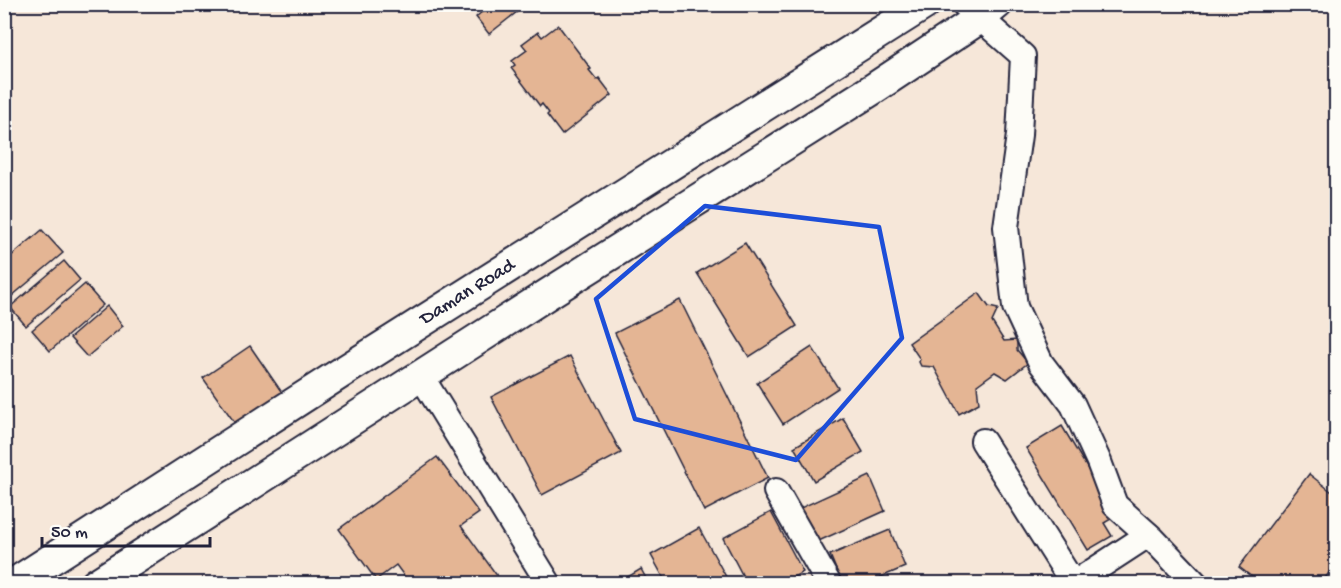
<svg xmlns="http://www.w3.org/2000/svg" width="1341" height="588" viewBox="0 0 1341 588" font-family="'Gochi Hand',sans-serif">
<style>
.building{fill:#e4b594;stroke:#22223b;stroke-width:1.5}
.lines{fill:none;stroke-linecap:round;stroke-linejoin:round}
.minor-casing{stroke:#22223b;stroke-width:28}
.major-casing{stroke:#22223b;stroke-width:34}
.minor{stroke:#fdfcf7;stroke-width:24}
.major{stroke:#fdfcf7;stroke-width:30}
.marked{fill:none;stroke:#1d4ed8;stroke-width:4.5;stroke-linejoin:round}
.labels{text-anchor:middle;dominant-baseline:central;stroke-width:4.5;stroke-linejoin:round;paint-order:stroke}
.street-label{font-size:20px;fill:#22223b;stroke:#fdfcf7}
</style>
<rect width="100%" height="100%" fill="#f6e7d9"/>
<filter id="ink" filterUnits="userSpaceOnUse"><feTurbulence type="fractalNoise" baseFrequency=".0167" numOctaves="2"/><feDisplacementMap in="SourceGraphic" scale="12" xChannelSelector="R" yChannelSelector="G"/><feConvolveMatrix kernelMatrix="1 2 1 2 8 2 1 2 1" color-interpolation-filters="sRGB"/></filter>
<g filter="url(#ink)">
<g class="building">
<path d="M 491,4 L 527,4 L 489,34 L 476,17 Z"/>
<path d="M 558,25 L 591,69 L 589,70 L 597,80 L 599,78 L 612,95 L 562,135 L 547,115 L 549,113 L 542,104 L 540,106 L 511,68 L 515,65 L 512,61 L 527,50 L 522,44 L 538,32 L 542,37 Z"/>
<path d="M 42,230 L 63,253 L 6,301 L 4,299 L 4,262 Z"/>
<path d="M 745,243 L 797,326 L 749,357 L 697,273 Z"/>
<path d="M 64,261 L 80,280 L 26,326 L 10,307 Z"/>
<path d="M 85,284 L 103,305 L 50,351 L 32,330 Z"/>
<path d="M 979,293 L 989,307 L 998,309 L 992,322 L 1004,341 L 1017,340 L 1017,350 L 1028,363 L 1007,379 L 995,372 L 977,385 L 979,403 L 959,414 L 934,367 L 921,366 L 919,362 L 920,359 L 909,343 Z"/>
<path d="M 680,300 L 768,478 L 704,511 L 615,333 Z"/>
<path d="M 107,306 L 123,326 L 87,357 L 70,338 Z"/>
<path d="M 250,346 L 283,394 L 237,426 L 203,378 Z"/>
<path d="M 812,347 L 838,388 L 783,424 L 757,383 Z"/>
<path d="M 570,356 L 621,453 L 542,495 L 491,397 Z"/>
<path d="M 843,418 L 863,452 L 814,481 L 794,447 Z"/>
<path d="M 1062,426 L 1116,516 L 1104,523 L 1112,536 L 1088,550 L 1026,448 Z"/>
<path d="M 437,457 L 479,513 L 461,526 L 503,584 L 410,584 L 396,565 L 376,580 L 339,529 Z"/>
<path d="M 1309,474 L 1336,495 L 1336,563 L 1321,584 L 1261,584 L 1239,567 Z"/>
<path d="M 870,476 L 885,511 L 812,544 L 796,510 Z"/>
<path d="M 771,512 L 803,572 L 781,584 L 747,584 L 723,538 Z"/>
<path d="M 699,528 L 730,584 L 667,584 L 651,555 Z"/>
<path d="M 890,530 L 905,567 L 864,584 L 842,584 L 830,555 Z"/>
<path d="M 641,569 L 649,584 L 616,584 Z"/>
<path d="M 246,578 L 248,584 L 234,584 Z"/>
</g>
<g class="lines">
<g class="minor-casing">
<g id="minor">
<path d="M 964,4 L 1023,56 L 1019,135 L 1006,227 L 1015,307 L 1041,363 L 1073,405 L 1099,462 L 1115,505 L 1153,539 L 1196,584"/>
<path d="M 421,376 L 549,584"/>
<path d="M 983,441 L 1073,583"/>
<path d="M 776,491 L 829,584"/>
<path d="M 1073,584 L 1148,535"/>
</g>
</g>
<g class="major-casing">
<g id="major">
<path d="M 13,584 L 344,371 L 925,4"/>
<path d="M 96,584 L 548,294 L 873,89 L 980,18 L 997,4"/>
</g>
</g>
<use href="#minor" class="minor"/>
<use href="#major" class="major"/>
</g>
</g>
<path class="marked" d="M 705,206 L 879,227 L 902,338 L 796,460 L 635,419 L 596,299 Z"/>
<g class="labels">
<g class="street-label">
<text transform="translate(468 293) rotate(-32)">Daman Road</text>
</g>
</g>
<rect width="1341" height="588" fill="none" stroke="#fdfcf7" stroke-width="24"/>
<rect x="12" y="12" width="1317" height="564" fill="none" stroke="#22223b" stroke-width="2" filter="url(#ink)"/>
<path d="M42 537v9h168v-9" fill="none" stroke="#22223b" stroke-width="3"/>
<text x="51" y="537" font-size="18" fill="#22223b" stroke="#fdfcf7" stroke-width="4.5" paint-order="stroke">50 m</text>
</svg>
